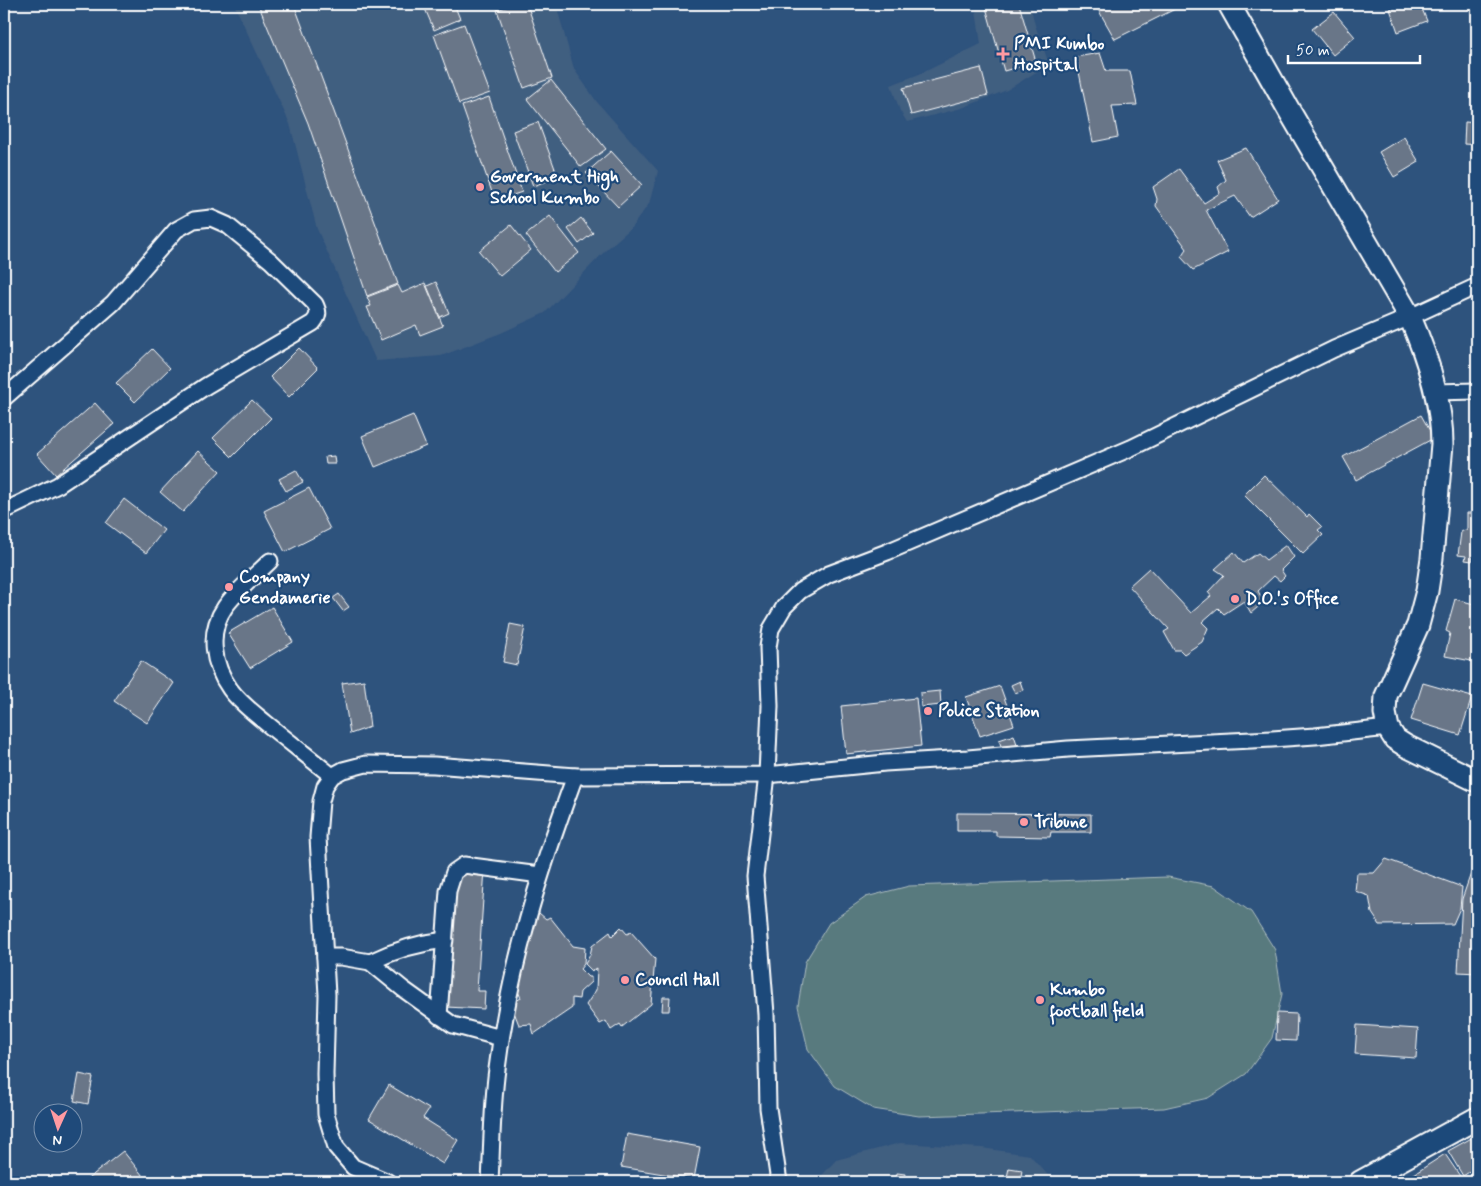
<svg xmlns="http://www.w3.org/2000/svg" width="1481" height="1186" viewBox="0 0 1481 1186" font-family="Mynerve,sans-serif">
<style>
.built{fill:#405e80}
.green{fill:#597a7e;stroke:#acbcbe}
.building{fill:#697688;stroke:#fff}
.lines{fill:none;stroke-linecap:round;stroke-linejoin:round}
.street-casing{stroke:#fff;stroke-width:19}
.secondary-casing{stroke:#fff;stroke-width:25}
.street{stroke:#1f4a7a;stroke-width:15}
.secondary{stroke:#1f4a7a;stroke-width:21}
.poi-dot{fill:#ff9aa2;stroke:#1f4a7a;stroke-width:2}
.labels{text-anchor:middle;dominant-baseline:central;stroke-width:4.5;stroke-linejoin:round;paint-order:stroke}
.poi-label{font-size:18px;font-weight:bold;fill:#fff;stroke:#1f4a7a;text-anchor:start}
</style>
<rect width="100%" height="100%" fill="#2e537d"/>
<filter id="ink" filterUnits="userSpaceOnUse"><feTurbulence type="fractalNoise" baseFrequency=".02" numOctaves="2"/><feDisplacementMap in="SourceGraphic" scale="10" xChannelSelector="R" yChannelSelector="G"/><feConvolveMatrix kernelMatrix="1 2 1 2 8 2 1 2 1" color-interpolation-filters="sRGB"/></filter>
<g filter="url(#ink)">
<g class="built">
<path d="M 234,4 L 556,4 L 574,69 L 597,102 L 658,171 L 649,204 L 631,228 L 607,249 L 545,313 L 501,333 L 441,356 L 376,361 L 317,229 L 290,124 Z"/>
<path d="M 975,4 L 1030,4 L 1035,25 L 1049,64 L 1007,90 L 962,108 L 907,122 L 900,111 L 891,85 L 922,73 L 981,44 Z"/>
<path d="M 900,1143 L 982,1148 L 1030,1155 L 1054,1182 L 816,1182 L 836,1160 Z"/>
</g>
<path class="green" d="M 1168,877 L 1214,886 L 1251,912 L 1275,950 L 1282,994 L 1272,1038 L 1246,1074 L 1208,1098 L 1164,1108 L 919,1116 L 873,1109 L 835,1086 L 808,1049 L 798,1006 L 805,962 L 829,923 L 866,897 L 909,886 Z"/>
<g class="building">
<path d="M 258,4 L 294,4 L 398,284 L 367,296 L 308,123 Z"/>
<path d="M 423,4 L 454,4 L 460,19 L 434,30 Z"/>
<path d="M 515,4 L 527,4 L 552,78 L 524,88 L 497,10 Z"/>
<path d="M 985,4 L 1019,4 L 1036,62 L 1004,71 Z"/>
<path d="M 1095,4 L 1172,4 L 1175,9 L 1115,39 Z"/>
<path d="M 1405,4 L 1420,4 L 1427,21 L 1398,32 L 1390,9 Z"/>
<path d="M 1334,12 L 1355,37 L 1333,55 L 1312,29 Z"/>
<path d="M 464,24 L 490,93 L 459,104 L 434,35 Z"/>
<path d="M 1100,53 L 1106,71 L 1130,71 L 1137,105 L 1112,106 L 1118,137 L 1093,142 L 1076,57 Z"/>
<path d="M 981,68 L 988,95 L 911,115 L 903,88 Z"/>
<path d="M 551,80 L 606,149 L 581,167 L 527,99 Z"/>
<path d="M 489,97 L 522,192 L 495,201 L 462,106 Z"/>
<path d="M 538,122 L 558,177 L 533,186 L 513,131 Z"/>
<path d="M 1465,122 L 1477,123 L 1477,145 L 1464,144 Z"/>
<path d="M 1404,137 L 1419,162 L 1394,177 L 1379,152 Z"/>
<path d="M 1246,148 L 1278,199 L 1250,217 L 1235,196 L 1206,210 L 1228,252 L 1193,270 L 1181,257 L 1187,249 L 1156,206 L 1157,199 L 1153,187 L 1179,169 L 1204,203 L 1220,193 L 1218,187 L 1226,180 L 1217,160 Z"/>
<path d="M 611,151 L 642,185 L 618,207 L 586,173 Z"/>
<path d="M 550,216 L 579,253 L 555,272 L 526,235 Z"/>
<path d="M 581,218 L 593,233 L 579,244 L 568,229 Z"/>
<path d="M 511,225 L 531,250 L 500,276 L 479,251 Z"/>
<path d="M 436,282 L 449,313 L 440,317 L 427,286 Z"/>
<path d="M 425,283 L 443,326 L 420,335 L 416,325 L 381,340 L 367,307 L 371,306 L 367,297 L 398,285 L 402,293 Z"/>
<path d="M 299,348 L 318,368 L 289,397 L 270,377 Z"/>
<path d="M 152,349 L 170,368 L 135,402 L 116,383 Z"/>
<path d="M 252,400 L 271,418 L 232,457 L 213,438 Z"/>
<path d="M 95,403 L 114,424 L 56,475 L 37,454 Z"/>
<path d="M 413,415 L 426,446 L 375,467 L 362,436 Z"/>
<path d="M 1421,415 L 1434,438 L 1356,480 L 1343,457 Z"/>
<path d="M 198,451 L 220,471 L 183,512 L 160,492 Z"/>
<path d="M 334,456 L 335,464 L 326,464 L 325,457 Z"/>
<path d="M 296,470 L 303,482 L 286,491 L 279,479 Z"/>
<path d="M 1264,475 L 1307,517 L 1309,514 L 1322,527 L 1318,530 L 1323,535 L 1303,554 L 1244,495 Z"/>
<path d="M 309,488 L 330,529 L 285,552 L 264,511 Z"/>
<path d="M 124,499 L 164,530 L 146,553 L 106,523 Z"/>
<path d="M 1477,503 L 1477,558 L 1473,557 L 1472,561 L 1465,560 L 1466,556 L 1458,555 L 1461,532 L 1467,529 L 1467,513 L 1476,513 Z"/>
<path d="M 1286,545 L 1294,557 L 1281,570 L 1285,576 L 1280,581 L 1274,576 L 1258,591 L 1264,602 L 1251,613 L 1244,601 L 1224,614 L 1218,608 L 1202,622 L 1208,628 L 1202,642 L 1184,654 L 1180,650 L 1174,650 L 1164,632 L 1169,629 L 1129,586 L 1149,568 L 1191,613 L 1211,596 L 1208,592 L 1224,575 L 1215,569 L 1234,552 L 1243,563 L 1258,553 L 1266,560 Z"/>
<path d="M 339,594 L 349,607 L 343,611 L 333,598 Z"/>
<path d="M 1455,599 L 1474,604 L 1473,608 L 1477,609 L 1477,662 L 1445,656 L 1450,633 L 1446,631 Z"/>
<path d="M 272,607 L 293,642 L 250,668 L 228,633 Z"/>
<path d="M 510,624 L 525,627 L 517,665 L 503,662 Z"/>
<path d="M 141,661 L 174,683 L 147,723 L 114,701 Z"/>
<path d="M 364,680 L 370,727 L 350,734 L 342,683 Z"/>
<path d="M 1020,681 L 1023,690 L 1015,693 L 1011,685 Z"/>
<path d="M 1423,683 L 1472,697 L 1460,735 L 1411,720 Z"/>
<path d="M 1000,686 L 1014,725 L 980,736 L 966,697 Z"/>
<path d="M 940,691 L 941,705 L 921,707 L 920,693 Z"/>
<path d="M 916,698 L 921,746 L 846,754 L 841,706 Z"/>
<path d="M 1014,735 L 1018,747 L 1003,752 L 999,740 Z"/>
<path d="M 957,813 L 1091,814 L 1091,832 L 1051,832 L 1050,837 L 996,836 L 996,831 L 957,831 Z"/>
<path d="M 1477,856 L 1477,973 L 1458,972 L 1462,899 Z"/>
<path d="M 1386,859 L 1462,887 L 1460,908 L 1453,924 L 1380,925 L 1372,913 L 1369,896 L 1355,891 L 1357,873 L 1374,873 Z"/>
<path d="M 455,866 L 485,868 L 477,991 L 485,991 L 484,1009 L 446,1007 Z"/>
<path d="M 539,913 L 546,919 L 550,917 L 573,946 L 585,948 L 584,964 L 580,969 L 588,977 L 591,977 L 591,982 L 580,992 L 579,999 L 572,998 L 572,1008 L 534,1034 L 531,1024 L 519,1025 L 511,1004 L 521,998 L 509,971 L 519,960 L 531,941 L 527,932 Z"/>
<path d="M 621,927 L 627,934 L 631,932 L 655,959 L 651,1004 L 622,1027 L 620,1024 L 611,1030 L 606,1021 L 600,1024 L 586,1005 L 596,990 L 597,968 L 592,971 L 585,964 L 590,955 L 592,946 L 610,932 L 612,936 Z"/>
<path d="M 663,997 L 670,997 L 669,1011 L 662,1011 Z"/>
<path d="M 1277,1013 L 1297,1014 L 1296,1041 L 1276,1040 Z"/>
<path d="M 1357,1025 L 1418,1029 L 1416,1058 L 1355,1054 Z"/>
<path d="M 79,1074 L 93,1077 L 88,1104 L 74,1101 Z"/>
<path d="M 389,1085 L 429,1109 L 423,1118 L 458,1140 L 443,1164 L 369,1119 Z"/>
<path d="M 627,1134 L 700,1147 L 694,1179 L 621,1167 Z"/>
<path d="M 1477,1135 L 1477,1167 L 1463,1176 L 1448,1151 Z"/>
<path d="M 123,1151 L 143,1176 L 135,1182 L 84,1182 Z"/>
<path d="M 1445,1154 L 1464,1182 L 1415,1182 L 1411,1176 Z"/>
<path d="M 1009,1168 L 1022,1170 L 1020,1182 L 1006,1182 Z"/>
<path d="M 897,1173 L 905,1174 L 904,1182 L 896,1182 Z"/>
</g>
<g class="lines">
<g class="street-casing">
<g id="street">
<path d="M 1434,392 L 1477,391"/>
<path d="M 4,398 L 113,303 L 176,230 L 194,220 L 211,218 L 227,225 L 271,261 L 315,304 C 319,312 319,316 313,323 L 206,386 L 58,485 L 4,511"/>
<path d="M 270,561 C 255,576 237,590 225,607 C 207,633 213,665 230,689 C 240,703 254,713 266,723 C 288,741 310,758 332,776"/>
<path d="M 325,957 L 341,957 L 370,962 L 403,989 L 453,1025 L 501,1038"/>
<path d="M 370,962 C 395,950 418,943 445,940"/>
<path d="M 439,1016 L 448,891 L 454,872 L 464,865 L 540,875"/>
<path d="M 388,1182 L 353,1167 L 336,1147 L 326,1114 L 325,1074 L 327,995 L 318,837 L 321,801 L 325,786 L 332,776 L 343,770 L 366,764 L 434,765 L 575,776 L 767,775 L 885,763 L 968,758 L 1068,749 L 1272,739 L 1315,736 L 1388,728"/>
<path d="M 490,1182 C 492,1145 492,1106 497,1069 C 509,968 540,871 575,776"/>
<path d="M 779,1182 L 768,1108 L 766,1014 L 755,876 L 767,775 L 770,706 L 768,647 L 771,629 L 784,607 L 800,591 L 829,574 L 887,552 L 1131,448 L 1334,349 L 1410,317 L 1477,286"/>
</g>
</g>
<g class="secondary-casing">
<g id="secondary">
<path d="M 1229,4 L 1290,112 L 1410,317 C 1426,354 1442,403 1442,444 L 1432,558 L 1427,591 L 1418,625 L 1386,696 L 1385,713 L 1388,728 L 1395,739 L 1406,746 L 1477,781"/>
<path d="M 1360,1182 L 1477,1118"/>
</g>
</g>
<use href="#street" class="street"/>
<use href="#secondary" class="secondary"/>
</g>
</g>
<g class="poi-dot">
<path d="M1000.5 46.5h5v5h5v5h-5v5h-5v-5h-5v-5h5z"/>
<circle cx="480" cy="187" r="5"/>
<circle cx="229" cy="587" r="5"/>
<circle cx="1235" cy="599" r="5"/>
<circle cx="928" cy="711" r="5"/>
<circle cx="1024" cy="822" r="5"/>
<circle cx="625" cy="980" r="5"/>
<circle cx="1040" cy="1000" r="5"/>
</g>
<g class="labels">
<g class="poi-label">
<text x="1014" y="44">PMI Kumbo<tspan x="1014" dy="21">Hospital</tspan></text>
<text x="490" y="177">Goverment High<tspan x="490" dy="21">School Kumbo</tspan></text>
<text x="239" y="577">Company<tspan x="239" dy="21">Gendamerie</tspan></text>
<text x="1245" y="599">D.O.'s Office</text>
<text x="938" y="711">Police Station</text>
<text x="1034" y="822">Tribune</text>
<text x="635" y="980">Council Hall</text>
<text x="1050" y="990">Kumbo<tspan x="1050" dy="21">football field</tspan></text>
</g>
</g>
<rect width="1481" height="1186" fill="none" stroke="#1f4a7a" stroke-width="20"/>
<rect x="10" y="10" width="1461" height="1166" fill="none" stroke="#fff" stroke-width="2" filter="url(#ink)"/>
<g transform="translate(58 1128) rotate(183)"><circle r="24" fill="#1f4a7a" stroke="#7992af"/>
<path d="M0-4L9 19L0 12L-9 19Z" fill="#ff9aa2"/>
<text y="-8" font-size="14" font-weight="bold" text-anchor="middle" fill="#ffffff">N</text>
</g>
<path d="M1288 55v8h132v-8" fill="none" stroke="#ffffff" stroke-width="2.5"/>
<text x="1296" y="55" font-size="15" fill="#ffffff" stroke="#1f4a7a" stroke-width="4" paint-order="stroke">50 m</text>
</svg>
